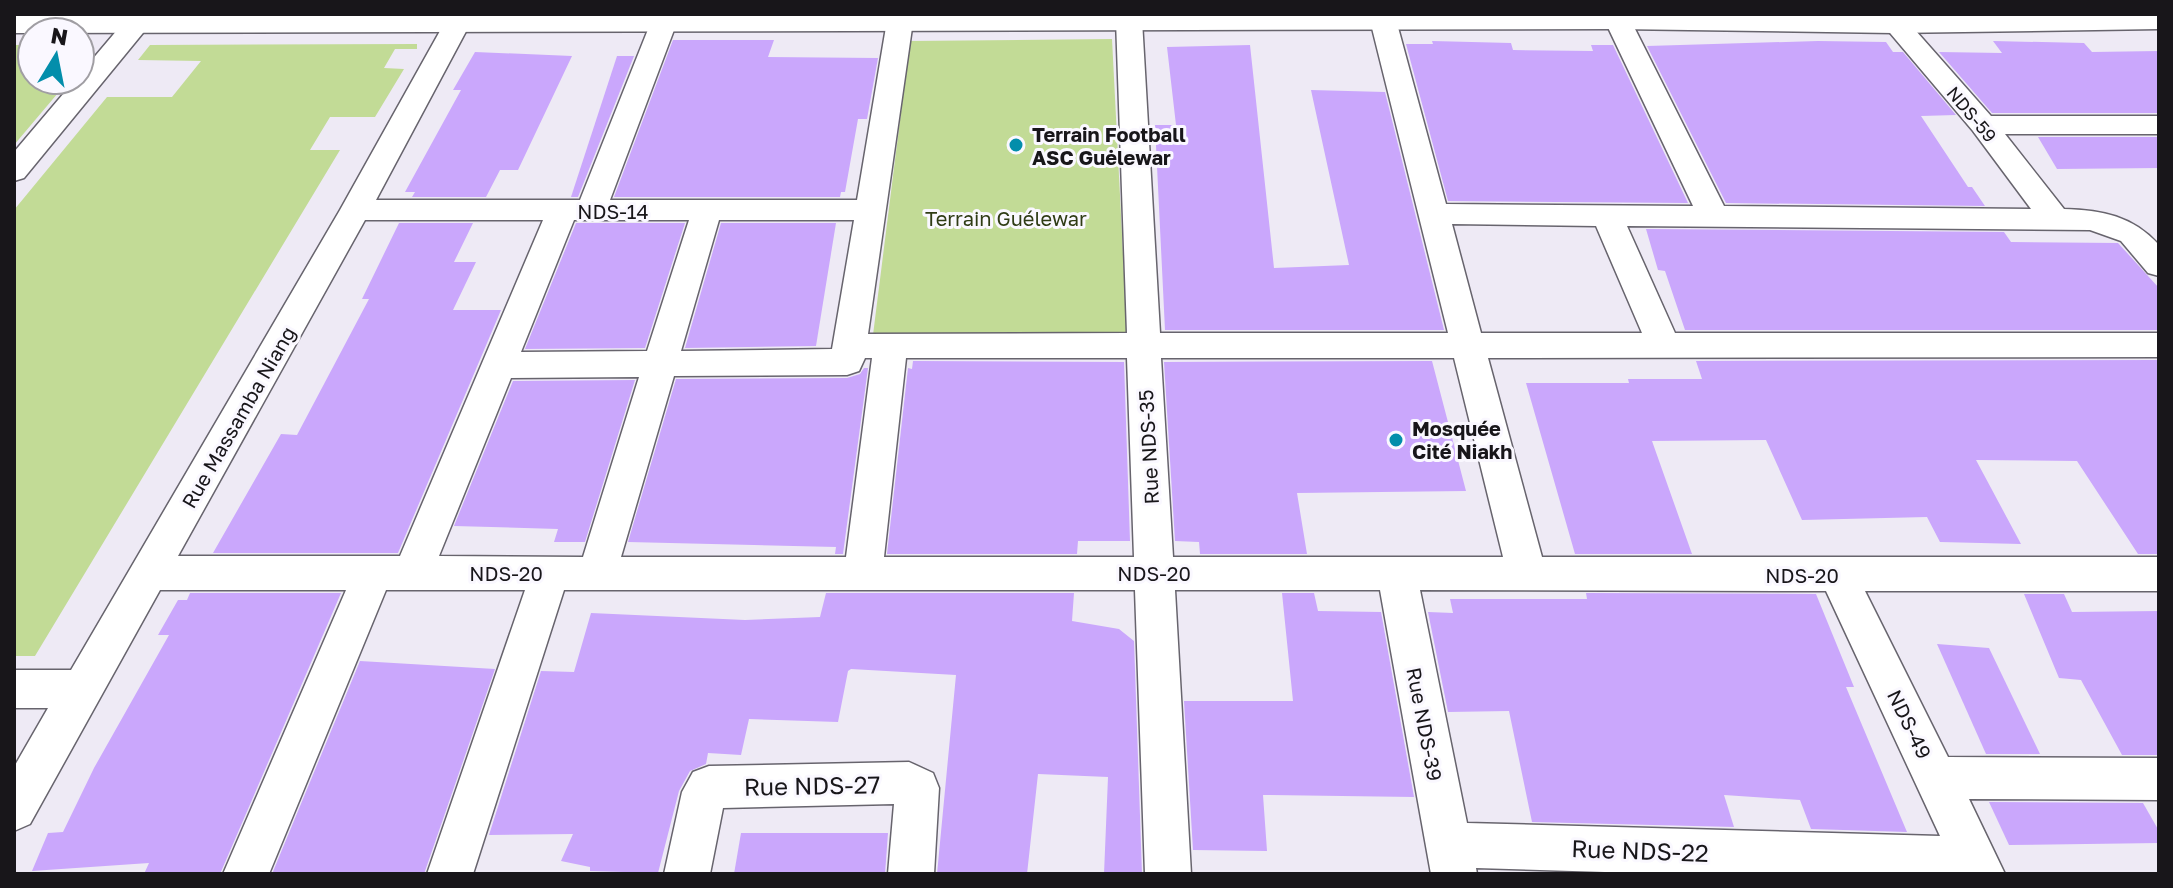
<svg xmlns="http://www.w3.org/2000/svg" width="2173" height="888" viewBox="0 0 2173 888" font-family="'Golos Text',sans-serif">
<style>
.green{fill:#c2db96}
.building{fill:#caa7fc}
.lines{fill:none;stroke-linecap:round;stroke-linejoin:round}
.street-casing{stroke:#67646d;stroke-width:3}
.secondary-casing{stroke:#67646d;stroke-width:3}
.street{fill:#fff;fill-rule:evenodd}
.secondary{fill:#fff;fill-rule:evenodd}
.poi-dot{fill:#038eab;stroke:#faf8ff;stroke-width:3}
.labels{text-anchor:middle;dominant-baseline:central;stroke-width:6;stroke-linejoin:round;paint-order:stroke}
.far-street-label{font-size:18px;fill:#18161a;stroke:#faf8ff}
.poi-label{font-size:20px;font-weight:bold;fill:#18161a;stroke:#faf8ff;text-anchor:start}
.street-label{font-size:20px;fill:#18161a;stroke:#faf8ff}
.park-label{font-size:20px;fill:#2f3c15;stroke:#faf8ff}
.near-street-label{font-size:24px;fill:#18161a;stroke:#faf8ff}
</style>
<rect width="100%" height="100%" fill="#eeeaf5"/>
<g class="green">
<path d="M 1112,39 L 1127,332 L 873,335 L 910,41 Z"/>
<path d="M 417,44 L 417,49 L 395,49 L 384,68 L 404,69 L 375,117 L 330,117 L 310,150 L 340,150 L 35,656 L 14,656 L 14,210 L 107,97 L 172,97 L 201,61 L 138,60 L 150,45 Z"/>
<path d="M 14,45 L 32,45 L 32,80 L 69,80 L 14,145 Z"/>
</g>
<g class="building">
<path d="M 673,40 L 774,40 L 768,57 L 878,58 L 867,119 L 858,119 L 845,192 L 841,192 L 840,197 L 614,197 Z"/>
<path d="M 1432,41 L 1511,43 L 1513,50 L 1593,51 L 1591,45 L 1613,45 L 1688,203 L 1448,201 L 1406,44 L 1433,44 Z"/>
<path d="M 1818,41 L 1886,42 L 1893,52 L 1903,52 L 1956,115 L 1921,116 L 1968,187 L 1972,187 L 1985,206 L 1726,203 L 1647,46 Z"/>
<path d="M 1993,41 L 2084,43 L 2092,52 L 2159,51 L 2159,113 L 1992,113 L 1939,52 L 2002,53 Z"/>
<path d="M 1250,45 L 1274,268 L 1349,265 L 1311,90 L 1385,92 L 1444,330 L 1165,330 L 1155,125 L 1176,125 L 1167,47 Z"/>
<path d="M 475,52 L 572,56 L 518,170 L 500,170 L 486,197 L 412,197 L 415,192 L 405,192 L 461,90 L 453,90 Z"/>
<path d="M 617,56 L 634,56 L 578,197 L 571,197 Z"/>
<path d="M 2038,137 L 2159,137 L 2159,168 L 2057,169 Z"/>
<path d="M 399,223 L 473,223 L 454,262 L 476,262 L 453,310 L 501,310 L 398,553 L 213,553 L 281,434 L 297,435 L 369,299 L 362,299 Z"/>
<path d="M 576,223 L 685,223 L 645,348 L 525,349 Z"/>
<path d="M 721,223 L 836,223 L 816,346 L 685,348 Z"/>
<path d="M 1646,229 L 2004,232 L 2011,242 L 2118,243 L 2159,288 L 2159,330 L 1685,330 L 1665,271 L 1658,270 Z"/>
<path d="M 2159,360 L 2159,554 L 2138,554 L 2077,461 L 1976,460 L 2021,544 L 1940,542 L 1927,517 L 1802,520 L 1766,440 L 1652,441 L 1692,554 L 1575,554 L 1526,383 L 1629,383 L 1628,379 L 1702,379 L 1696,361 Z"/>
<path d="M 913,361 L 1124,362 L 1130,541 L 1078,541 L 1077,554 L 887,554 L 908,368 L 912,369 Z"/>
<path d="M 1432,361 L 1466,491 L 1297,493 L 1307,554 L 1200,554 L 1199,542 L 1175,541 L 1164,362 Z"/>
<path d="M 864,368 L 868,368 L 843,554 L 835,554 L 836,547 L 628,542 L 676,379 L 847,378 L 860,374 Z"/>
<path d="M 635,380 L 585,542 L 554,542 L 558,529 L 454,526 L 513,381 Z"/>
<path d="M 190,593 L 341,593 L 220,874 L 144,874 L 149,863 L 32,871 L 48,833 L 63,832 L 94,768 L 169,635 L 158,635 L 178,600 L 187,600 Z"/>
<path d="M 826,593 L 1074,593 L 1072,621 L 1119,629 L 1134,641 L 1142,874 L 1104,874 L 1108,777 L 1038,774 L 1027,874 L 937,874 L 956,675 L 851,669 L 848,671 L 838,722 L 749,719 L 741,755 L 708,753 L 706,764 L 690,771 L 679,791 L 658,873 L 590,871 L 590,867 L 561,861 L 573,834 L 489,835 L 541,671 L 574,672 L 591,613 L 745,620 L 820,617 Z"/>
<path d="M 1282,593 L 1314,593 L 1318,611 L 1381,612 L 1414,797 L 1263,795 L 1267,851 L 1193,850 L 1184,701 L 1293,701 Z"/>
<path d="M 1586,593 L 1816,594 L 1854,687 L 1846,687 L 1907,832 L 1811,829 L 1800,800 L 1724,795 L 1734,827 L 1532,822 L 1509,711 L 1448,712 L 1428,612 L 1453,613 L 1450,599 L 1587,599 Z"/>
<path d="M 2024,594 L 2064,594 L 2072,612 L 2159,611 L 2159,755 L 2122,755 L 2081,680 L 2059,678 Z"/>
<path d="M 1937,644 L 1989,648 L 2040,754 L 1986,754 Z"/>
<path d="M 360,661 L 495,669 L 424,874 L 272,874 Z"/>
<path d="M 1989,802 L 2143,803 L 2159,831 L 2159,843 L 2009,845 Z"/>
<path d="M 741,833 L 888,833 L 885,874 L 734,874 Z"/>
</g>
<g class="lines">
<g class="street-casing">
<g id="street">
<path d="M 138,14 L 147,16 L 151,22 L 147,28 L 24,178 L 14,181 L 14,152 L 75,80 L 80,80 L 80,74 L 129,16 Z"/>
<path d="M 458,14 L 467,16 L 471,22 L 376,200 L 580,200 L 651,22 L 655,16 L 673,16 L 677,22 L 610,200 L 857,200 L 887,21 L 897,14 L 909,15 L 913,21 L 868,334 L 1127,333 L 1116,20 L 1122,14 L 1138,14 L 1142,20 L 1160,333 L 1448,333 L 1370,20 L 1376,14 L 1392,14 L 1396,20 L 1446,204 L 1693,206 L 1604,19 L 1607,14 L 1627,14 L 1630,19 L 1724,206 L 2031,209 L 1973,131 L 1874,14 L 1901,14 L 1991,116 L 2159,116 L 2159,134 L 2005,134 L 2064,209 C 2102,210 2133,216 2159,245 L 2159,276 L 2148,273 L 2121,241 L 2090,230 L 1627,226 L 1675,333 L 2159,333 L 2159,357 L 1488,358 L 1542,557 L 2159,557 L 2159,591 L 1865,591 L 1948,757 L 2159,758 L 2159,800 L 1969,799 L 2005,874 L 1669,874 L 1476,868 L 1477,874 L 1431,874 L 1380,590 L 1175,590 L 1191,874 L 1145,874 L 1135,590 L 564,590 L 473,874 L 427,874 L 525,590 L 386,590 L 269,874 L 223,874 L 346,590 L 160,590 L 30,824 L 14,831 L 14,767 L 48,708 L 14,708 L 14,670 L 71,670 L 340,210 L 445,22 L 449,16 ZM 365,220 L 543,220 L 400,556 L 178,556 ZM 574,220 L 689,220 L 647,351 L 521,352 ZM 719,220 L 854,220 L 832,349 L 681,351 ZM 1452,224 L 1596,226 L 1642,333 L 1481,333 ZM 865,358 L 872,358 L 846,557 L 621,557 L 674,376 L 847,375 L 859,371 ZM 906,358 L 1127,358 L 1134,557 L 884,557 ZM 1161,358 L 1454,358 L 1503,557 L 1173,557 ZM 639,377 L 583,557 L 439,556 L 511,378 ZM 1420,590 L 1826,591 L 1940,836 L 1467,823 Z"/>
<path d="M 909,762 L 933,773 L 939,788 L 934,874 L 888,874 L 894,804 L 723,808 L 710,874 L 664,874 L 682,792 L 693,772 L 709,766 Z"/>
</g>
</g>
<g class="secondary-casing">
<path id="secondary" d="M 14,14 L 2159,14 L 2159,29 L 1893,33 L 1617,29 L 14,33 Z"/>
</g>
<use href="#street" class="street"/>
<use href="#secondary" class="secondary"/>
</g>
<g class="poi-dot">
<circle cx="1016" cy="145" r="8"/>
<circle cx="1396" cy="440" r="8"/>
</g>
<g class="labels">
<g class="far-street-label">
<text transform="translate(1972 114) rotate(50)">NDS-59</text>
</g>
<g class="poi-label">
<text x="1032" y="134">Terrain Football<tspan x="1032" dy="23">ASC Guėlewar</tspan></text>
<text x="1412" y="428">Mosquée<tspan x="1412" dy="23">Cité Niakh</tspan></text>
</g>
<g class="street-label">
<text x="613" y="211">NDS-14</text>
<text transform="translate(238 417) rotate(-60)">Rue Massamba Niang</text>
<text transform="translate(1148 447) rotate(-93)">Rue NDS-35</text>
<text x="506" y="573">NDS-20</text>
<text x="1154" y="573">NDS-20</text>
<text x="1802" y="575">NDS-20</text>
<text transform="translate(1425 724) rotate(79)">Rue NDS-39</text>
<text transform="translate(1910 724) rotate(64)">NDS-49</text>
</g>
<g class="park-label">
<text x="1006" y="218">Terrain Guélewar</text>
</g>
<g class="near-street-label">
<text transform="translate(812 785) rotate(-1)">Rue NDS-27</text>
<text transform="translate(1640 850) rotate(2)">Rue NDS-22</text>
</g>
</g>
<rect width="2173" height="888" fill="none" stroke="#18161a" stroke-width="32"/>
<g transform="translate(56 56) rotate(10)"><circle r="38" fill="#faf8ff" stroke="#a09ea3" stroke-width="2"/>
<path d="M0-6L14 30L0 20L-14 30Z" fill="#038eab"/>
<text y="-12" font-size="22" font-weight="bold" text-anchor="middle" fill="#18161a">N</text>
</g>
</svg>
